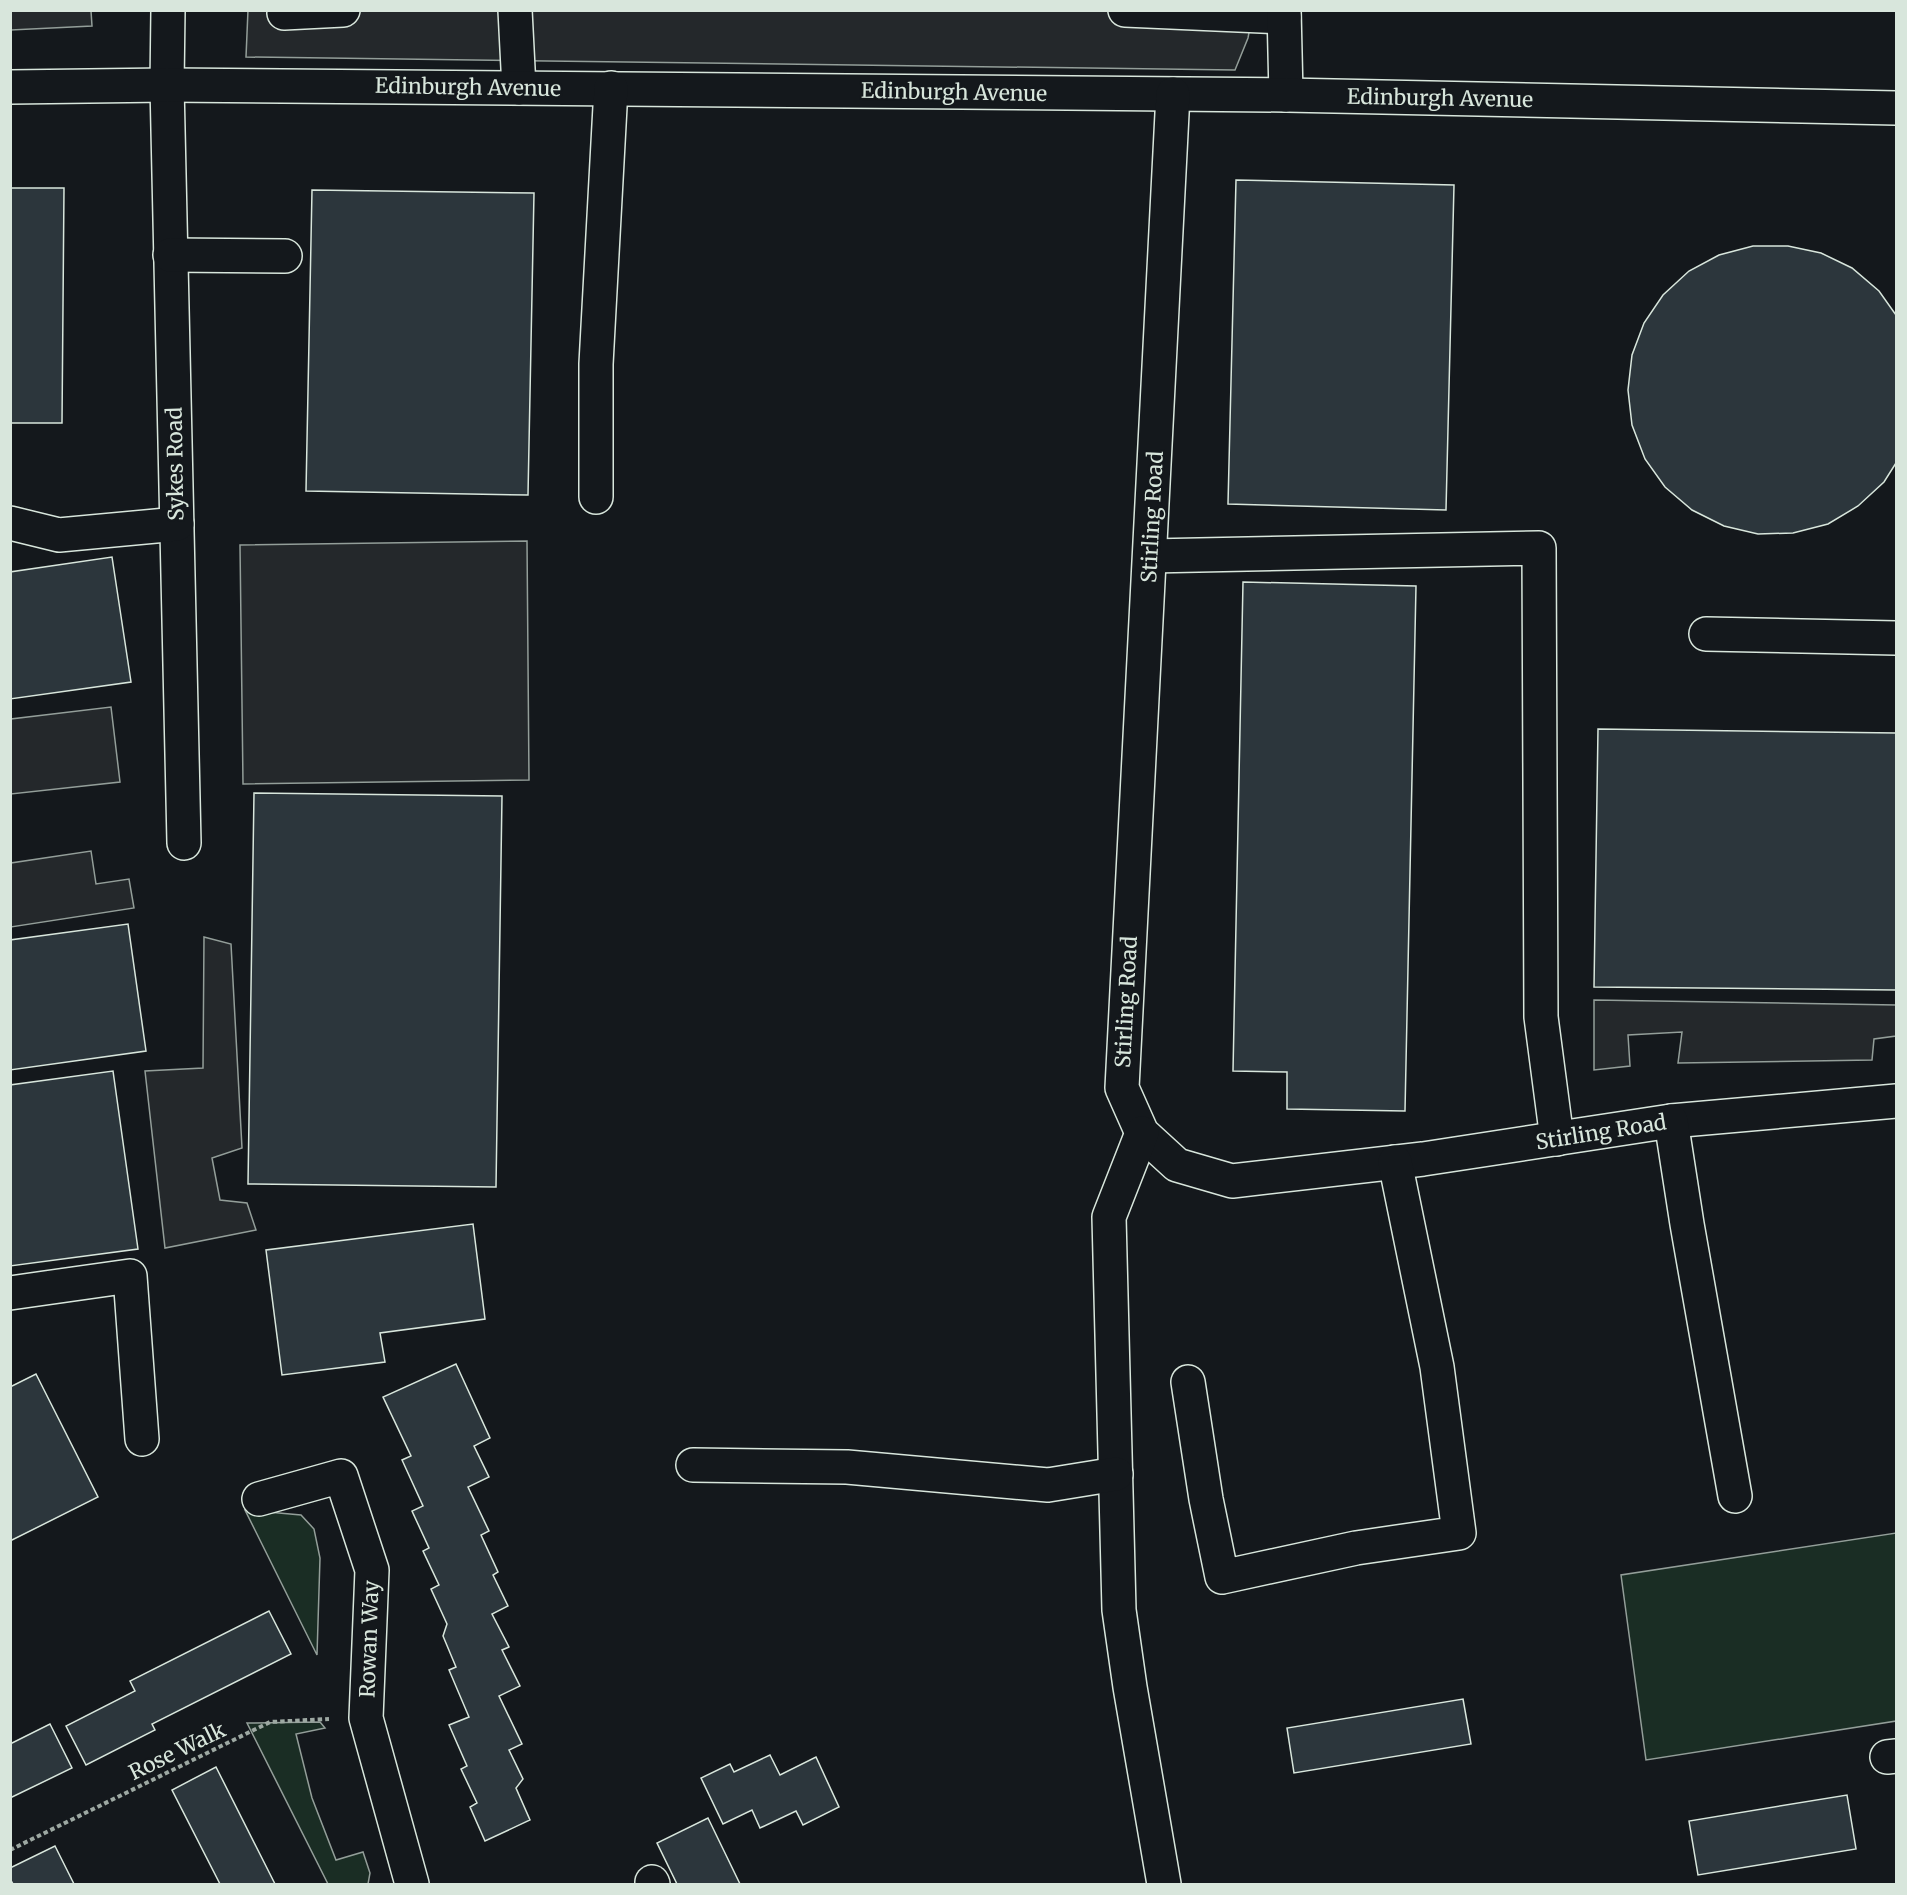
<svg xmlns="http://www.w3.org/2000/svg" width="1907" height="1895" viewBox="0 0 1907 1895" font-family="Merriweather,serif">
<style>
.green{fill:#1a2d24;stroke:#939e99;stroke-width:1.5}
.parking{fill:#24282b;stroke:#939e99;stroke-width:1.5}
.building{fill:#2c363c;stroke:#d8e6dc;stroke-width:1.5}
.lines{fill:none;stroke-linecap:round;stroke-linejoin:round}
.minor-casing{stroke:#d8e6dc;stroke-width:36}
.path{stroke:#9da8a2;stroke-width:4;stroke-dasharray:4.5 3;stroke-linecap:butt}
.minor{stroke:#14181c;stroke-width:33}
.labels{text-anchor:middle;dominant-baseline:central;stroke-width:4.5;stroke-linejoin:round;paint-order:stroke}
.street-label{font-size:21px;fill:#d8e6dc;stroke:#14181c}
</style>
<rect width="100%" height="100%" fill="#14181c"/>
<g class="green">
<path d="M 245,1510 L 301,1515 L 314,1529 L 320,1558 L 317,1655 Z"/>
<path d="M 1896,1533 L 1896,1721 L 1646,1760 L 1621,1575 Z"/>
<path d="M 320,1722 L 325,1728 L 296,1734 L 312,1798 L 336,1860 L 363,1852 L 370,1873 L 368,1884 L 328,1884 L 247,1723 Z"/>
</g>
<g class="parking">
<path d="M 11,10 L 91,11 L 92,26 L 11,30 Z"/>
<path d="M 248,10 L 1253,11 L 1248,38 L 1235,70 L 246,57 Z"/>
<path d="M 527,541 L 529,780 L 243,784 L 240,545 Z"/>
<path d="M 111,707 L 120,782 L 11,794 L 11,719 Z"/>
<path d="M 91,851 L 96,884 L 129,879 L 134,908 L 11,927 L 11,863 Z"/>
<path d="M 204,937 L 231,944 L 242,1148 L 212,1158 L 220,1200 L 247,1203 L 256,1230 L 165,1248 L 145,1071 L 203,1068 Z"/>
<path d="M 1594,1000 L 1896,1005 L 1896,1036 L 1874,1039 L 1872,1060 L 1678,1063 L 1682,1032 L 1628,1035 L 1630,1066 L 1594,1070 Z"/>
</g>
<g class="building">
<path d="M 1236,180 L 1454,185 L 1446,510 L 1228,504 Z"/>
<path d="M 10,188 L 64,188 L 62,423 L 10,423 Z"/>
<path d="M 312,190 L 534,193 L 528,495 L 306,491 Z"/>
<path d="M 1753,246 L 1788,246 L 1821,253 L 1852,268 L 1879,291 L 1896,315 L 1896,463 L 1884,482 L 1858,506 L 1828,524 L 1793,533 L 1758,534 L 1724,526 L 1692,510 L 1665,487 L 1645,459 L 1632,425 L 1628,390 L 1632,355 L 1644,323 L 1663,295 L 1689,271 L 1719,255 Z"/>
<path d="M 112,557 L 131,682 L 10,699 L 10,572 Z"/>
<path d="M 1243,582 L 1416,586 L 1405,1111 L 1287,1109 L 1287,1072 L 1233,1071 Z"/>
<path d="M 1598,729 L 1896,733 L 1896,990 L 1594,987 Z"/>
<path d="M 254,793 L 502,796 L 496,1187 L 248,1184 Z"/>
<path d="M 128,924 L 146,1051 L 10,1070 L 10,940 Z"/>
<path d="M 113,1071 L 138,1249 L 10,1266 L 10,1085 Z"/>
<path d="M 473,1224 L 485,1319 L 380,1333 L 385,1362 L 282,1375 L 266,1250 Z"/>
<path d="M 456,1364 L 490,1438 L 474,1446 L 489,1477 L 468,1487 L 489,1531 L 481,1535 L 498,1572 L 493,1575 L 508,1606 L 492,1614 L 509,1647 L 502,1650 L 520,1686 L 499,1696 L 522,1744 L 509,1750 L 523,1779 L 516,1788 L 530,1820 L 485,1841 L 470,1807 L 477,1803 L 461,1769 L 467,1766 L 449,1725 L 469,1717 L 449,1670 L 456,1667 L 443,1636 L 447,1624 L 431,1589 L 439,1585 L 423,1551 L 429,1548 L 412,1511 L 423,1506 L 402,1460 L 411,1456 L 383,1397 Z"/>
<path d="M 36,1374 L 98,1497 L 10,1541 L 10,1387 Z"/>
<path d="M 269,1611 L 291,1654 L 152,1724 L 155,1730 L 86,1765 L 66,1726 L 135,1691 L 130,1681 Z"/>
<path d="M 1463,1699 L 1471,1744 L 1294,1773 L 1287,1728 Z"/>
<path d="M 50,1724 L 72,1768 L 10,1798 L 10,1744 Z"/>
<path d="M 770,1755 L 780,1775 L 816,1757 L 839,1807 L 803,1825 L 796,1811 L 760,1828 L 752,1810 L 723,1824 L 701,1778 L 730,1764 L 734,1772 Z"/>
<path d="M 216,1767 L 275,1884 L 220,1884 L 172,1790 Z"/>
<path d="M 1847,1795 L 1856,1849 L 1698,1875 L 1689,1821 Z"/>
<path d="M 708,1818 L 740,1884 L 677,1884 L 657,1843 Z"/>
<path d="M 55,1846 L 74,1884 L 13,1884 L 10,1879 L 10,1868 Z"/>
</g>
<g class="lines">
<g class="minor-casing">
<g id="minor">
<path d="M 168,10 L 167,85 L 184,843"/>
<path d="M 515,10 L 519,88"/>
<path d="M 1125,10 L 1284,17"/>
<path d="M 1284,10 L 1286,95"/>
<path d="M 284,13 L 343,10"/>
<path d="M 10,87 L 167,85 L 1286,95 L 1896,108"/>
<path d="M 1173,94 L 1122,1088 L 1142,1133 L 1177,1165 L 1232,1181 L 1423,1159 L 1671,1121 L 1896,1101"/>
<path d="M 170,255 L 285,256"/>
<path d="M 596,497 L 596,364 L 611,88"/>
<path d="M 10,523 L 59,535 L 177,524"/>
<path d="M 1150,556 L 1539,548 L 1541,1017 L 1557,1139"/>
<path d="M 1706,634 L 1896,638"/>
<path d="M 1671,1121 L 1687,1224 L 1735,1496"/>
<path d="M 1142,1133 L 1109,1217 L 1119,1610 L 1130,1687 L 1164,1884"/>
<path d="M 10,1293 L 130,1276 L 142,1439"/>
<path d="M 1188,1382 L 1206,1499 L 1222,1577 L 1356,1548 L 1459,1533 L 1437,1367 L 1395,1162"/>
<path d="M 693,1465 L 847,1467 L 1048,1485 L 1116,1474"/>
<path d="M 259,1499 L 341,1476 L 372,1570 L 366,1718 L 412,1884"/>
<path d="M 1887,1757 L 1896,1756"/>
<path d="M 652,1882 L 653,1884"/>
</g>
</g>
<path class="path" d="M 10,1850 L 270,1722 L 329,1719"/>
<use href="#minor" class="minor"/>
</g>
<g class="labels">
<g class="street-label">
<text transform="translate(468 87) rotate(1)">Edinburgh Avenue</text>
<text transform="translate(954 92) rotate(1)">Edinburgh Avenue</text>
<text transform="translate(1440 98) rotate(1)">Edinburgh Avenue</text>
<text transform="translate(175 464) rotate(-91)">Sykes Road</text>
<text transform="translate(1152 517) rotate(-87)">Stirling Road</text>
<text transform="translate(1126 1002) rotate(-87)">Stirling Road</text>
<text transform="translate(1601 1132) rotate(-9)">Stirling Road</text>
<text transform="translate(369 1639) rotate(-88)">Rowan Way</text>
<text transform="translate(177 1751) rotate(-26)">Rose Walk</text>
</g>
</g>
<rect width="1907" height="1895" fill="none" stroke="#d8e6dc" stroke-width="24"/>
</svg>
